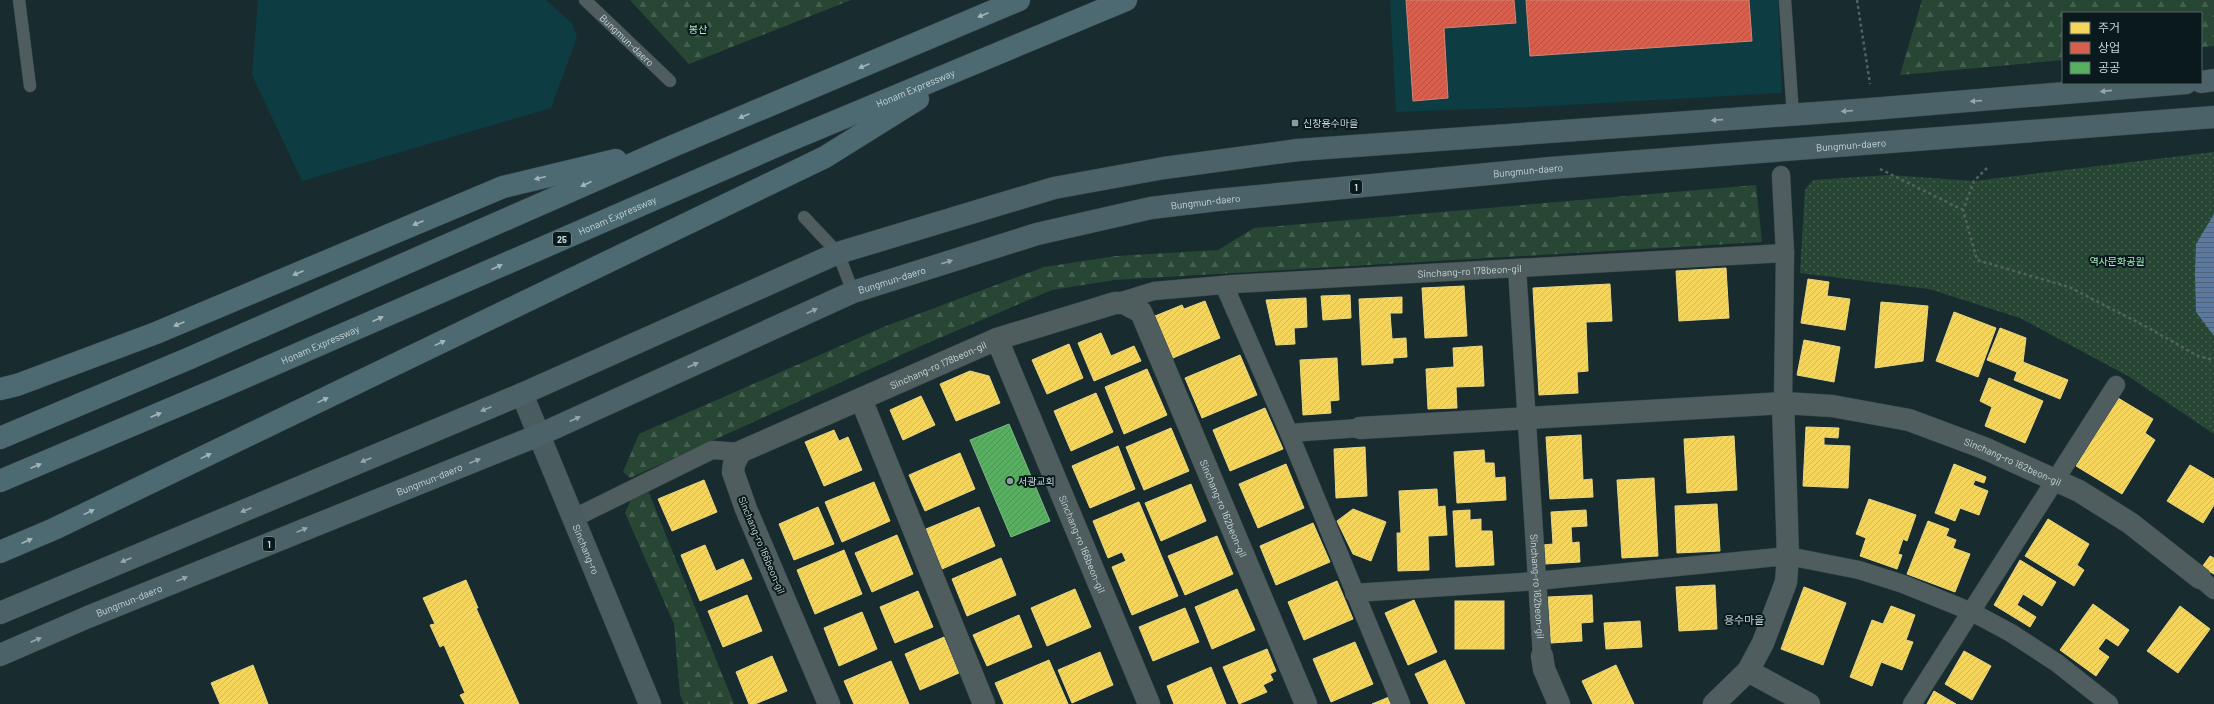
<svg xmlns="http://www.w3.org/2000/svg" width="2214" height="704" viewBox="0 0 2214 704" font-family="Barlow,'Noto Sans KR',sans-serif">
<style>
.built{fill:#0d3c42}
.forest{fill:url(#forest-firs)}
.park{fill:url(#park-dots)}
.water{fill:url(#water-rules)}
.homes{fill:url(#homes-hatch);stroke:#e7d682}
.shops{fill:url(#shops-hatch);stroke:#d18477}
.public{fill:url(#public-hatch);stroke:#7aba85}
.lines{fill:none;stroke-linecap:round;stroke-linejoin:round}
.service-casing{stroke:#384749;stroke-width:13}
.pedestrian-casing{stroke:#384749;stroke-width:19}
.minor-casing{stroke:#384749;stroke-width:23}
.secondary-casing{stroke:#384749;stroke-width:23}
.primary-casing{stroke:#384749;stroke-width:23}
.motorway-casing{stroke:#384749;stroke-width:23}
.path{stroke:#546163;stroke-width:2.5;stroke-dasharray:3 3;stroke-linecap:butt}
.service{stroke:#4f5d5f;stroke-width:12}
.pedestrian{stroke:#4f5d5f;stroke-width:18}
.minor{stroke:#4f5d5f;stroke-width:22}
.secondary{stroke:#4a5c60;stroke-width:22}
.primary{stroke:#4b6268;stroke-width:22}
.motorway{stroke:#4d6972;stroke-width:22}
.oneway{fill:#a0b6bb}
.oneway2{fill:#94a8ac}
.poi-dot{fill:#889b9e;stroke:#0a191b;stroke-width:1.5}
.labels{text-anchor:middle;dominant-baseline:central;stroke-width:4;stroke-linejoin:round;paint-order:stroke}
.shield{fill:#0a191b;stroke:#8c9ea1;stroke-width:1}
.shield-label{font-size:9px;font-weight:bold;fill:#c4d7da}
.park-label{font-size:10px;fill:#a4eebf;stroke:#0a191b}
.street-label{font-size:10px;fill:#c4d7da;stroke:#0a191b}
.poi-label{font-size:10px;fill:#c4d7da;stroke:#0a191b;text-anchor:start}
.neighbourhood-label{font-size:11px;fill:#c4d7da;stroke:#0a191b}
</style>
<defs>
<pattern id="forest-firs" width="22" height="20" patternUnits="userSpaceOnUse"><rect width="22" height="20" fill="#274634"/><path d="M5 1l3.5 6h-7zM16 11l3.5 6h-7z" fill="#456051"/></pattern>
<pattern id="park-dots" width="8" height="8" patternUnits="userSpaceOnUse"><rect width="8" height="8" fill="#274634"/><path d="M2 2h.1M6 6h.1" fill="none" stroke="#456051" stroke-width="1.8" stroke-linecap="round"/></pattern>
<pattern id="water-rules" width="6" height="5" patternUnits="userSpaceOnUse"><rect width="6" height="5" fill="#5d799e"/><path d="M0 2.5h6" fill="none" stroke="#4f6279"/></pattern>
<pattern id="homes-hatch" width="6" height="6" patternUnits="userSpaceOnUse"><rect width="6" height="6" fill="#f6d55c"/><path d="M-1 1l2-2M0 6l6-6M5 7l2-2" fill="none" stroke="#d1b757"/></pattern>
<pattern id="shops-hatch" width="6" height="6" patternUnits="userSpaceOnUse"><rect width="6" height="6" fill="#d6604d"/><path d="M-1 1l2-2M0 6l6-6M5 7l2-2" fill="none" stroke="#a85649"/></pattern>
<pattern id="public-hatch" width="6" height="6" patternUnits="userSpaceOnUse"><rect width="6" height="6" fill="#5aae61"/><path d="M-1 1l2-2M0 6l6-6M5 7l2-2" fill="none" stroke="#529259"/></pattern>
</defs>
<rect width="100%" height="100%" fill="#182c2f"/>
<g class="built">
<path d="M 258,0 L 546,0 L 572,23 L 577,37 L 551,108 L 302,181 L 252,75 Z"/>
<path d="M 1390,0 L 1778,0 L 1782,93 L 1532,107 L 1396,112 Z"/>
</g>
<g class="forest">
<path d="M 630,0 L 851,0 L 689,64 Z"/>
<path d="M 1922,0 L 2214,0 L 2214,46 L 2201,47 L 2201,13 L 2063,13 L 2063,60 L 1900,75 Z"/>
<path d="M 1756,185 L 1762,242 L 1114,280 L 1052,290 L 923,345 L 630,478 L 623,472 L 639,434 L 886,326 L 1044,267 L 1116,256 L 1218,250 L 1254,228 Z"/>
<path d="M 647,488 L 734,704 L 684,704 L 680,695 L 674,624 L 625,513 L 632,497 Z"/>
</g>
<path class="park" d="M 2214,152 L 2214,434 L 2128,376 L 2020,318 L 1929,289 L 1800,273 L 1805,190 L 1813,180 L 1889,175 L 1974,181 Z"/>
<path class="water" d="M 2214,214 L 2214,336 L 2196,312 L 2195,274 L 2196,244 Z"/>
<g class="homes">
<path d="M 1726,268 L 1729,318 L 1679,321 L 1676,271 Z"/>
<path d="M 1808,279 L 1829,282 L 1827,296 L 1850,299 L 1845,330 L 1801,323 Z"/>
<path d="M 1610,284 L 1612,321 L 1586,322 L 1588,371 L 1577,372 L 1578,393 L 1539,395 L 1533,288 Z"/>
<path d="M 1464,286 L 1467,336 L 1425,338 L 1422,288 Z"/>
<path d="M 1350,295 L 1351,318 L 1323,320 L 1321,296 Z"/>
<path d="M 1402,297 L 1402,313 L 1390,313 L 1392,339 L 1406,338 L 1407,357 L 1393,358 L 1393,363 L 1362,365 L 1359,299 Z"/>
<path d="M 1306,298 L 1307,327 L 1294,328 L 1295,344 L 1276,345 L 1266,300 Z"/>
<path d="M 1205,301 L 1220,338 L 1173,358 L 1155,316 L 1182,305 L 1184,309 Z"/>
<path d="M 1881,302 L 1928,306 L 1923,361 L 1875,368 Z"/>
<path d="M 1954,312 L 1996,328 L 1978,377 L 1936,361 Z"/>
<path d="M 2000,328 L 2026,338 L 2023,362 L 2068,380 L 2060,399 L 2014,380 L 2017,372 L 1987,360 Z"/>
<path d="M 1101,333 L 1111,356 L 1134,346 L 1141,361 L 1094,381 L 1078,343 Z"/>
<path d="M 1804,340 L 1840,347 L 1834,382 L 1797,375 Z"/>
<path d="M 1069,344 L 1083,378 L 1047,394 L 1032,360 Z"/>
<path d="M 1482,346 L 1484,386 L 1456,387 L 1457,408 L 1428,409 L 1426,369 L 1454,367 L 1453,348 Z"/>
<path d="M 1240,355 L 1257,395 L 1202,418 L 1185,378 Z"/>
<path d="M 1337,358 L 1339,400 L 1330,401 L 1331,413 L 1303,415 L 1300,360 Z"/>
<path d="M 1147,369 L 1167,415 L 1124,434 L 1105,387 Z"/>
<path d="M 970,371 L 989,376 L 1000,403 L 956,421 L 940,384 Z"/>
<path d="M 1989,378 L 2043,401 L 2025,443 L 1985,426 L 1992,407 L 1980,401 Z"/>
<path d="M 1096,393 L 1113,432 L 1071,451 L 1054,411 Z"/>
<path d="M 921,396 L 935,425 L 903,440 L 890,410 Z"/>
<path d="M 2118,398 L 2153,419 L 2145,433 L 2155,440 L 2122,494 L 2076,466 Z"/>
<path d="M 1265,408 L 1283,449 L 1230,471 L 1213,430 Z"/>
<path d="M 1806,427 L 1839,428 L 1838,438 L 1824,437 L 1824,445 L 1850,446 L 1848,488 L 1803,486 Z"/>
<path d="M 1171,428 L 1189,471 L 1144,490 L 1126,447 Z"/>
<path d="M 834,430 L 839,441 L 848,437 L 862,470 L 824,486 L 805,442 Z"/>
<path d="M 1581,435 L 1583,480 L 1592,479 L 1593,497 L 1550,499 L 1546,437 Z"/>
<path d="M 1734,436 L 1737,490 L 1687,493 L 1684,439 Z"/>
<path d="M 1118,446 L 1135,489 L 1090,508 L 1072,466 Z"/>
<path d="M 1365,447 L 1367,496 L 1336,498 L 1334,449 Z"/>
<path d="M 1484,450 L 1485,463 L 1494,463 L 1495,478 L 1505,477 L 1506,500 L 1457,503 L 1454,452 Z"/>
<path d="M 960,453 L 975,489 L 925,511 L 909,475 Z"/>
<path d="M 1286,464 L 1304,508 L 1258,528 L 1239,484 Z"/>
<path d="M 1954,464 L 1986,477 L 1984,483 L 1975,480 L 1973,485 L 1988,491 L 1979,515 L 1960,508 L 1955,521 L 1935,513 Z"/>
<path d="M 2190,465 L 2214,479 L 2214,505 L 2203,523 L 2167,501 Z"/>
<path d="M 1654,478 L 1658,556 L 1622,558 L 1617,480 Z"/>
<path d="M 704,480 L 717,512 L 672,531 L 658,499 Z"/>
<path d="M 874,482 L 890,521 L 842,542 L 825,502 Z"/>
<path d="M 1191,484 L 1206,521 L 1161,541 L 1145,503 Z"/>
<path d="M 1437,489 L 1438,507 L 1445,506 L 1447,535 L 1428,536 L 1429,570 L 1398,571 L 1397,533 L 1401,533 L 1399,491 Z"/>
<path d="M 1869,499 L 1916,515 L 1907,541 L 1903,539 L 1898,554 L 1902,555 L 1897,569 L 1860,556 L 1866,538 L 1856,534 Z"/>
<path d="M 1139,502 L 1178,596 L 1132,615 L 1112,567 L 1126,561 L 1122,552 L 1108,558 L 1093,521 Z"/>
<path d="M 1717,504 L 1720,551 L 1677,553 L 1675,506 Z"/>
<path d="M 818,507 L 834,544 L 794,560 L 779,524 Z"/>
<path d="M 979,507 L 995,546 L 942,569 L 926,529 Z"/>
<path d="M 1353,509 L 1386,522 L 1371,561 L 1353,554 L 1337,521 Z"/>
<path d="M 1470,510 L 1470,520 L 1481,519 L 1481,531 L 1492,531 L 1494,565 L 1456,567 L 1453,511 Z"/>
<path d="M 1586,510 L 1587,526 L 1571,527 L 1572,543 L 1579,542 L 1580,562 L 1545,564 L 1543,545 L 1553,544 L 1551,512 Z"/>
<path d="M 2048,519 L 2089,544 L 2077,565 L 2084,570 L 2074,586 L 2025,556 Z"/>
<path d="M 1928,521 L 1949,529 L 1946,536 L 1956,540 L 1953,548 L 1970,554 L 1955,592 L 1907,574 Z"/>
<path d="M 1313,523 L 1330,562 L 1276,585 L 1260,546 Z"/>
<path d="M 897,535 L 913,574 L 872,592 L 855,553 Z"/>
<path d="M 1217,536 L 1233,574 L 1185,595 L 1168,556 Z"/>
<path d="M 705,545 L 716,571 L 743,559 L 752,579 L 700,601 L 681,555 Z"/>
<path d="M 844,550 L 862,594 L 815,614 L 797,570 Z"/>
<path d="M 2210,556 L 2214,558 L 2214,574 L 2202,567 Z"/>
<path d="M 1001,558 L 1016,595 L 967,616 L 952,579 Z"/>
<path d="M 2020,560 L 2056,582 L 2042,606 L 2023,594 L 2017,605 L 2036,617 L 2030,627 L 1994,605 Z"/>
<path d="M 466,580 L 478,608 L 476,608 L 519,704 L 465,704 L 460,695 L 465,693 L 444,645 L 440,647 L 430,625 L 435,624 L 423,598 Z"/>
<path d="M 1337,581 L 1353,619 L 1304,640 L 1288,602 Z"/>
<path d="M 1715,585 L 1717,629 L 1679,631 L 1676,587 Z"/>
<path d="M 1804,587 L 1846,603 L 1823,665 L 1781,649 Z"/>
<path d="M 1075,589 L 1091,627 L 1047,646 L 1031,608 Z"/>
<path d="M 1237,589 L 1255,630 L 1212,649 L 1195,607 Z"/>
<path d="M 918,591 L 933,627 L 895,643 L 880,607 Z"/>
<path d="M 747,595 L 762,631 L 723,647 L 708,611 Z"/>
<path d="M 1592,595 L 1593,622 L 1581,623 L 1582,641 L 1551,643 L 1548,597 Z"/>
<path d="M 1414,600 L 1437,652 L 1408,665 L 1385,613 Z"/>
<rect x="1455" y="601" width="49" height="48"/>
<path d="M 2093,604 L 2129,630 L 2118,646 L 2106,638 L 2098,649 L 2109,657 L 2096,676 L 2060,650 Z"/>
<path d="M 1891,606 L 1915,615 L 1906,640 L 1913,642 L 1902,670 L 1881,662 L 1872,686 L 1850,677 L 1872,620 L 1883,624 Z"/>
<path d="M 2180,606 L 2210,629 L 2178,673 L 2147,651 Z"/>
<path d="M 1185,608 L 1199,642 L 1153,661 L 1139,627 Z"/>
<path d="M 862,612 L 877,649 L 839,666 L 824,628 Z"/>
<path d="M 1019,615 L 1032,647 L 987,666 L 973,635 Z"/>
<path d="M 1640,621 L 1642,647 L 1606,649 L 1604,623 Z"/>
<path d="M 944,637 L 959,673 L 920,690 L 905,654 Z"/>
<path d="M 1355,642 L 1373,684 L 1331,702 L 1313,659 Z"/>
<path d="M 1267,649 L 1276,671 L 1270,674 L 1273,680 L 1263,685 L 1267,692 L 1239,704 L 1223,667 Z"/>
<path d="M 1964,651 L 1991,666 L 1972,700 L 1945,684 Z"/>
<path d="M 1100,652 L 1113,685 L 1072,703 L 1058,670 Z"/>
<path d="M 772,656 L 787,691 L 755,704 L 749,704 L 736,672 Z"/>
<path d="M 1049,660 L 1068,704 L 1004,704 L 995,683 Z"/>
<path d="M 1445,660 L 1465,704 L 1429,704 L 1415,674 Z"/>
<path d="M 891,661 L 909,704 L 854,704 L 844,681 Z"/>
<path d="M 253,665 L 268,704 L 220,704 L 211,683 Z"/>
<path d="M 1616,665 L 1634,704 L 1593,704 L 1582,681 Z"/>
<path d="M 1211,667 L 1226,704 L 1174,704 L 1167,686 Z"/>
<path d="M 1934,691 L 1956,704 L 1927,704 Z"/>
<path d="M 1389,697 L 1392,704 L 1372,704 Z"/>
</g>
<g class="shops">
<path d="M 1406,0 L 1514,0 L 1516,23 L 1444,28 L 1448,98 L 1413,101 Z"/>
<path d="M 1526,0 L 1749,0 L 1752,41 L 1530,56 Z"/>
</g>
<path class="public" d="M 1009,424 L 1050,521 L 1011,537 L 970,440 Z"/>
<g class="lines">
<g class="service-casing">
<g id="service">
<path d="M 19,0 L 30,86"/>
<path id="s1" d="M 585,0 L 670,81"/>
<path d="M 1785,0 L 1793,115"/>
<path d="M 804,217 L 838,253 L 853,292"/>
</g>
</g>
<g class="pedestrian-casing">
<g id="pedestrian">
<path d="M 1781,175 L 1785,253 L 1783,403"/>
<path id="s2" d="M 1517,268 L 1542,656"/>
<path d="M 1224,285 L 1289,433 L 1401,704"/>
<path id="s3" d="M 1115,303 L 1154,291 L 1234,284 L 1785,253"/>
<path d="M 1289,433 L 1360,428"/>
<path d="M 574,518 L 712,450 L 740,452"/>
<path d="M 2200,578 L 2214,590"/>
<path d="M 1354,593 L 1537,581 L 1788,556 L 1859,570 L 1903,584 L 1972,612 L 2011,633 L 2057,663 L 2109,704"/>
<path d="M 1912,704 L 2116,385"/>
</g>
</g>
<g class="minor-casing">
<g id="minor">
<path id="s4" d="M 997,339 L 1149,704"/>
<path d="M 861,399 L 984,704"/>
<path id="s5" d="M 1360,428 L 1783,403 L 1832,406 L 1909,420 L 1984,448 L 2079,491 L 2130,523 L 2200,578"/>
<path d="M 1542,656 L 1544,669 L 1559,704"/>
<path d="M 1748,671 L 1809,704"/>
<path id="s6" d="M 829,704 L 746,509 L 733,472 L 734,464 L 740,452 L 997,339 L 1115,303 L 1124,303 L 1141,312 L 1306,704"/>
<path d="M 1714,704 L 1748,671 L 1763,643 L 1786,582 L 1788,556 L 1783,403"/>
</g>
</g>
<g class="secondary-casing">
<g id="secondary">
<path id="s7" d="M 522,394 L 650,704"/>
</g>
</g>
<g class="primary-casing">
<g id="primary">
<path d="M 2201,82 L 2214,80"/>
<path d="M 0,613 L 522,394 L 838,253 L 1054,188 L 1164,168 L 1298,150 L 1871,109 L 2186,83"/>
<path id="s8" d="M 0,655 L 88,617 L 539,435 L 853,292 L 1037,234 L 1151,208 L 1217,200 L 1551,168 L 2214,117"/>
</g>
</g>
<g class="motorway-casing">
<g id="motorway">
<path d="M 0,389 L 17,385 L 156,333 L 503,187 L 616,160"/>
<path d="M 0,438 L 190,358 L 673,146 L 1019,0"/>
<path id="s9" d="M 0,481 L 222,387 L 781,144 L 1126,0"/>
<path d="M 0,552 L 54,529 L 825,157 L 918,99"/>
</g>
</g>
<g class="path">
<path d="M 1857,0 L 1870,84"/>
<path d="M 1987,168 L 1974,181 L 1963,210 L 1977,260 L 2069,287 L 2145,326 L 2198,356 L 2214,360"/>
<path d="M 1880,169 L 1963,210"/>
</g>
<use href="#service" class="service"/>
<use href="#pedestrian" class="pedestrian"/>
<use href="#minor" class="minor"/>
<use href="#secondary" class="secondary"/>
<use href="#primary" class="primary"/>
<use href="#motorway" class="motorway"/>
</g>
<defs><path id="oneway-solid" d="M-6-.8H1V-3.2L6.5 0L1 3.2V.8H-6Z"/></defs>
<g class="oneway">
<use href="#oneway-solid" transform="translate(983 15) rotate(157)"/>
<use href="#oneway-solid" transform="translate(864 66) rotate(157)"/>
<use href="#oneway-solid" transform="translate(744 116) rotate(157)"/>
<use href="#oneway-solid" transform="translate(540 178) rotate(166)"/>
<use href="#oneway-solid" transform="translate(586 184) rotate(156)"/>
<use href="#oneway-solid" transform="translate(418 223) rotate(157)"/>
<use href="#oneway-solid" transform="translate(497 267) rotate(-24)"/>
<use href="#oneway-solid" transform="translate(298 273) rotate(157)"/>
<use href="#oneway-solid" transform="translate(378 319) rotate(-24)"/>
<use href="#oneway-solid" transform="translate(179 324) rotate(157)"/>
<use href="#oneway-solid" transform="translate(440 343) rotate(-26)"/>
<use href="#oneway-solid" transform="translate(323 400) rotate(-26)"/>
<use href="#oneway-solid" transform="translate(156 415) rotate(-23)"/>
<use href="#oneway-solid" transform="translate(206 456) rotate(-26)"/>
<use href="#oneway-solid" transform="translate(36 466) rotate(-23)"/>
<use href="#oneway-solid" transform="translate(89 512) rotate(-26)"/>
<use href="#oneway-solid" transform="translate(27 541) rotate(-24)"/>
</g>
<g class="oneway2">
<use href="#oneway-solid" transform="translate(2106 91) rotate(174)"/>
<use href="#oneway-solid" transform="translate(1976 101) rotate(176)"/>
<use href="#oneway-solid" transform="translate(1847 111) rotate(176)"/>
<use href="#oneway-solid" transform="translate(1717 120) rotate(176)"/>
<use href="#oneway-solid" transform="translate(947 262) rotate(-17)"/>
<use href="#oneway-solid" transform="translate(812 311) rotate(-24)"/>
<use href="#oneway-solid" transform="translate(693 365) rotate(-24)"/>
<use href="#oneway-solid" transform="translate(486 409) rotate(157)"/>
<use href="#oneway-solid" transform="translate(575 419) rotate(-24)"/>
<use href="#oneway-solid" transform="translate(366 460) rotate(157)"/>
<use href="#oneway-solid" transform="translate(475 461) rotate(-22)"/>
<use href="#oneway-solid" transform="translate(246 510) rotate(157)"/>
<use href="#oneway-solid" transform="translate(302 530) rotate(-22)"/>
<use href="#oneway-solid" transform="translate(126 560) rotate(157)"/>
<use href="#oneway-solid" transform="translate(182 579) rotate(-22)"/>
<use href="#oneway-solid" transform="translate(36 640) rotate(-23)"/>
</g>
<g class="poi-dot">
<rect x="1291" y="119" width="8" height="8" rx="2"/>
<circle cx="1010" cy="481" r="4"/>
</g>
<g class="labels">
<g class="shield">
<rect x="1350" y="180" width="12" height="14" rx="3"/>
<rect x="553" y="232" width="18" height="14" rx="3"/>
<rect x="263" y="537" width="12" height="14" rx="3"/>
</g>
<g class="shield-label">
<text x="1356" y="187">1</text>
<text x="562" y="239">25</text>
<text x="269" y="544">1</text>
</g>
<g class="park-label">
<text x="698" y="29">봉산</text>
<text x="2117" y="261">역사문화공원</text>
</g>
<g class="street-label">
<text stroke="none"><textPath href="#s1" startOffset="58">Bungmun-daero</textPath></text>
<text stroke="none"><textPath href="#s9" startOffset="996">Honam Expressway</textPath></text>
<text stroke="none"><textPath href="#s8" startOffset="1940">Bungmun-daero</textPath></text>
<text stroke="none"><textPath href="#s8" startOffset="1616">Bungmun-daero</textPath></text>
<text stroke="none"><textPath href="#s8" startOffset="1292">Bungmun-daero</textPath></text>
<text stroke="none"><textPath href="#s9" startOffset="672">Honam Expressway</textPath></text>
<text stroke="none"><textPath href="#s3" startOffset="357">Sinchang-ro 178beon-gil</textPath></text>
<text stroke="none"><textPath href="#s8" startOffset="968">Bungmun-daero</textPath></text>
<text stroke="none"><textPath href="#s9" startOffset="348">Honam Expressway</textPath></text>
<text stroke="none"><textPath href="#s6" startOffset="489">Sinchang-ro 178beon-gil</textPath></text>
<text stroke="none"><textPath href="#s5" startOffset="663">Sinchang-ro 162beon-gil</textPath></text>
<text stroke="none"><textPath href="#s8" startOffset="464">Bungmun-daero</textPath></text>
<text stroke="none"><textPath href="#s6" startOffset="918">Sinchang-ro 162beon-gil</textPath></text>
<text stroke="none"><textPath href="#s4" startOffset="222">Sinchang-ro 166beon-gil</textPath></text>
<text transform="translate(762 545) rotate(67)">Sinchang-ro 166beon-gil</text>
<text stroke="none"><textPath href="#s7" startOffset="168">Sinchang-ro</textPath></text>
<text stroke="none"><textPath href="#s2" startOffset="319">Sinchang-ro 162beon-gil</textPath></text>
<text stroke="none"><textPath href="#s8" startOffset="140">Bungmun-daero</textPath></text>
</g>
<g class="poi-label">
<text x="1303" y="123">신창용수마을</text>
<text x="1018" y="481">서광교회</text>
</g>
<g class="neighbourhood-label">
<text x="1744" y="619">용수마을</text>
</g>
</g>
<rect x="2062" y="12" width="140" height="72" fill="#0a191b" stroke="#546567"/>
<rect x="2070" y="22" width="20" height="12" fill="#f6d55c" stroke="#546567"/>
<text x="2098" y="32" font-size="12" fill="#c4d7da">주거</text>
<rect x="2070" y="42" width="20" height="12" fill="#d6604d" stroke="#546567"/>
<text x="2098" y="52" font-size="12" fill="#c4d7da">상업</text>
<rect x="2070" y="62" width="20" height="12" fill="#5aae61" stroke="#546567"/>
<text x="2098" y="72" font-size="12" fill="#c4d7da">공공</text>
</svg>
